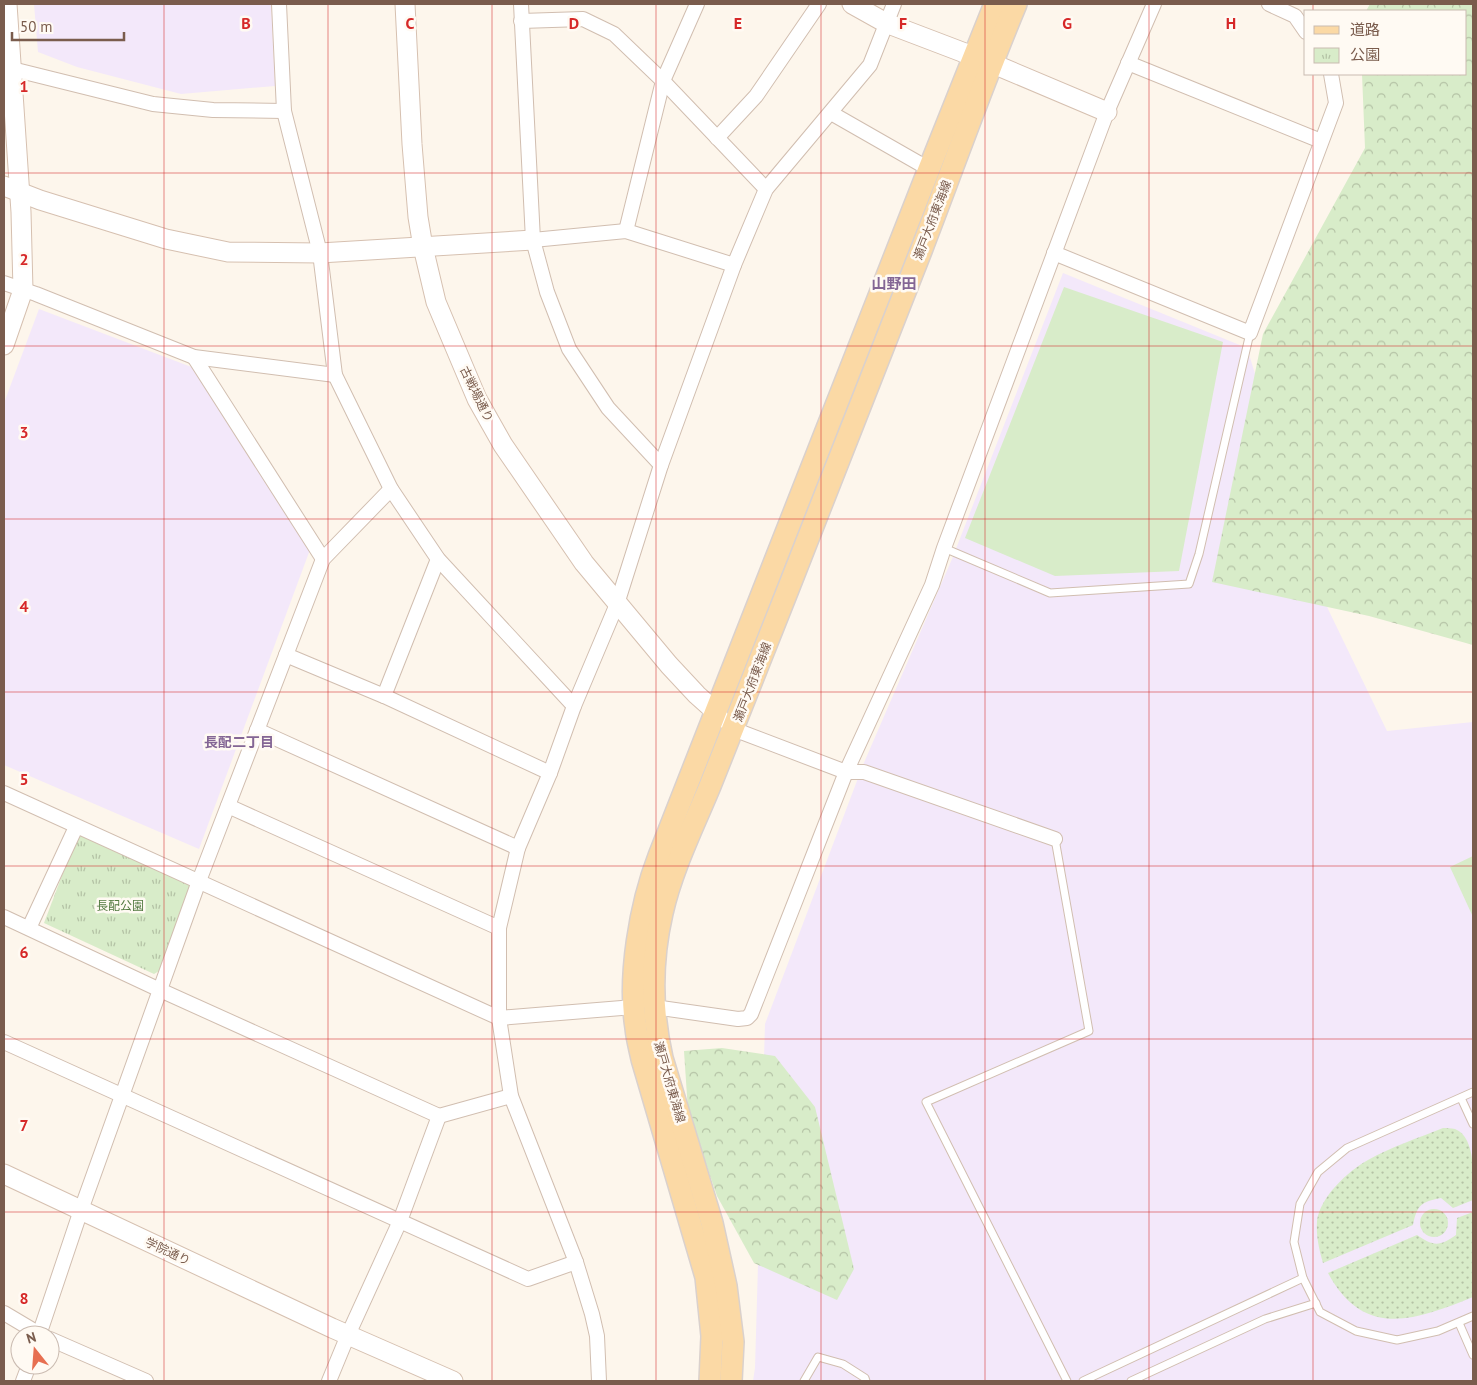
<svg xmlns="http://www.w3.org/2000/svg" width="1477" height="1385" viewBox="0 0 1477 1385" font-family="'PT Sans','Noto Sans JP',sans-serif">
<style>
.education{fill:#f3e8fa}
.grass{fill:#d8ecc9}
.forest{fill:url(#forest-crowns)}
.park{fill:url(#park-tufts)}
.garden{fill:url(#garden-dots)}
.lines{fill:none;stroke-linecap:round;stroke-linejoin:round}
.lane-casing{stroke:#d1beb0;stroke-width:9}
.street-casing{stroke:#d1beb0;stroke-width:16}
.secondary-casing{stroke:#d6c0b0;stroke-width:21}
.primary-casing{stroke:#dad1cd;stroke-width:24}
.lane{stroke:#fff;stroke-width:7}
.street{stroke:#fff;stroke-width:14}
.secondary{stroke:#fff;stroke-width:19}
.primary{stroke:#fbd9a5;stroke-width:21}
.grid{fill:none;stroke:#d62828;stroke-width:1;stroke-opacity:0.55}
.labels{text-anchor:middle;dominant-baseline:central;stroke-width:5;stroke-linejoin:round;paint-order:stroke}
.street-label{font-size:12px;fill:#7a5c4d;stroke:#fffaf3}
.park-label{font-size:12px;fill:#537a41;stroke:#fffaf3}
.neighbourhood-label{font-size:14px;font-weight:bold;fill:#846695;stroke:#fffaf3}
.quarter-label{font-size:15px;font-weight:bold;fill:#846695;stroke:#fffaf3}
.grid-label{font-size:16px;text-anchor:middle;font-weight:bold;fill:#d62828;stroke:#fffaf3;stroke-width:5;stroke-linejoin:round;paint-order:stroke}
</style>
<defs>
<pattern id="forest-crowns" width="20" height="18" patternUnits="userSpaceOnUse" patternTransform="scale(1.25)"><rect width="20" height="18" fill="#d8ecc9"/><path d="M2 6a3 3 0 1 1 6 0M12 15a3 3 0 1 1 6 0" fill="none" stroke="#b4c2a5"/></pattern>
<pattern id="park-tufts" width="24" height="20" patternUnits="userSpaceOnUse" patternTransform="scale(1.25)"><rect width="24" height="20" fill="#d8ecc9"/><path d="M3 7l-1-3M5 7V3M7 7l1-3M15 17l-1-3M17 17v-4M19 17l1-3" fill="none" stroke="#b4c2a5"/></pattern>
<pattern id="garden-dots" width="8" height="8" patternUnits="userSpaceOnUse" patternTransform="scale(1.25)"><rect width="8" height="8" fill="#d8ecc9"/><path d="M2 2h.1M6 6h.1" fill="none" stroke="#b4c2a5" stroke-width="1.8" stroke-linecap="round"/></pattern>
</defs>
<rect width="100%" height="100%" fill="#fdf6ec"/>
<g class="education">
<path d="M 34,4 L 271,4 L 275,86 L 181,94 L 77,67 L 38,52 Z"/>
<path d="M 1063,273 L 1247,348 L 1328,609 L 1387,731 L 1473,722 L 1473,1381 L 753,1381 L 755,1368 L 765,1024 L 863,765 L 952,559 Z"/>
<path d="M 39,309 L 194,368 L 311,547 L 199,849 L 4,765 L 4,403 Z"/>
</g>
<g class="grass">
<path d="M 1064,287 L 1223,342 L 1179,571 L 1055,576 L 965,538 Z"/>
<path d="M 1473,856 L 1473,917 L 1450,867 Z"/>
</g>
<g class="forest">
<path d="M 1370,4 L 1473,4 L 1473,645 L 1369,616 L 1212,582 L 1263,334 L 1365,148 L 1362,74 L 1466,74 L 1466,11 L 1366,11 Z"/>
<path d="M 722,1048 L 775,1056 L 815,1107 L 854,1269 L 837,1300 L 754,1263 L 717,1196 L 688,1111 L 684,1051 Z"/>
</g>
<path class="park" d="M 81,834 L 188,881 L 190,887 L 164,968 L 154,974 L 44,923 L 77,836 Z"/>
<g class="garden">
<path d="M 1443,1128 C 1446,1128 1451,1128 1455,1129 C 1477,1137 1473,1181 1473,1200 L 1453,1208 L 1441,1198 C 1421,1202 1417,1205 1413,1225 L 1323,1263 C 1319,1249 1316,1236 1317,1221 C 1320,1197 1348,1171 1368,1160 C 1391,1147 1418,1138 1443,1128 Z"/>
<circle cx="1434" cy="1223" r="14"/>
<path d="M 1473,1212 L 1473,1297 C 1416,1320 1364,1340 1328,1273 L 1417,1235 C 1434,1247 1440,1246 1456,1235 L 1457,1218 Z"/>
</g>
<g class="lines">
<g class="lane-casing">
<g id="lane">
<path d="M 944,548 L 1050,593 L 1189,584 L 1199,554 L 1250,333"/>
<path d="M 1055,839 L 1089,1031 L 926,1102 L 1067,1381"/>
<path d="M 1473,1092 L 1347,1148 L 1318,1172 L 1300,1204 L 1294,1242 L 1303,1278 L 1320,1312 L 1356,1331 L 1397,1340 L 1438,1331 L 1473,1316"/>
<path d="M 1461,1098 L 1473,1124"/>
<path d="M 1459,1323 L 1473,1355"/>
<path d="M 804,1381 L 818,1357 L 843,1364 L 865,1378 L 866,1381"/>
<path d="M 1083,1381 L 1303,1278"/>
<path d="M 1131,1381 L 1265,1319 L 1316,1303"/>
</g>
</g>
<g class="street-casing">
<g id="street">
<path d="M 279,4 L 284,111 L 320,253 L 335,375 L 391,489 L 438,559 L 574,706"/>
<path d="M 521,4 L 533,240 L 547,292 L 569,349 L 608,408 L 661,465"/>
<path d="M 1269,4 L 1295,16 L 1306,32"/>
<path d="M 521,21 L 583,19 L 614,34 L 663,81 L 766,189"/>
<path d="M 1128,63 L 1321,141"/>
<path d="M 5,66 L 12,69 L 153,104 L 213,110 L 284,111"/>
<path d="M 831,113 L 929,169"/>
<path d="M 717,138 L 756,96 L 819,4"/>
<path d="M 626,231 L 663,81 L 697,4"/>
<path d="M 533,240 L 626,231 L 734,265"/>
<path d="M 1054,253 L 1250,333 L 1336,103 L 1331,74"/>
<path d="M 4,283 L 36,294 L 194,357 L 335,375"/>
<path d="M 194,357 L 323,559"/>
<path d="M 286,655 L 384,696 L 550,773"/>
<path d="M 384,696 L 438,559"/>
<path d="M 716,712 L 733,729 L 846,772 L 864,772 L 1055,839"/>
<path d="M 257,730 L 518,848"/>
<path d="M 4,793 L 499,1018 L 634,1007"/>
<path d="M 228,806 L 499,928"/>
<path d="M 4,917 L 160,990 L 439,1116 L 511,1096"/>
<path d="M 29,928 L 76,827"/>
<path d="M 654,1007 L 738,1019 L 747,1018 L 751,1014 L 846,772 L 932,585 L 944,548 L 1107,112 L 1154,4"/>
<path d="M 4,1042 L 528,1279 L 576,1262"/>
<path d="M 4,1313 L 41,1335"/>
<path d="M 39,1335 L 81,1210 L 199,881 L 323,559 L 391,489"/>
<path d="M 50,1339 L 146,1381"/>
<path d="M 23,1381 L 29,1365"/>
<path d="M 329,1381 L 348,1335 L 400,1221 L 439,1116"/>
<path d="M 599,1381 L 597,1336 L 592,1314 L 576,1262 L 511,1096 L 499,1018 L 499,928 L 518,848 L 550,773 L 574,706 L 617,604 L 661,465 L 734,265 L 766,189 L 870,65 L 894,4"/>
</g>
</g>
<g class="secondary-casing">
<g id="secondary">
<path d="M 405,4 L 412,144 L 418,217 L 423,247 L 436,302 L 477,399 L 503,445 L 584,563 L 669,665 L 697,695 L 716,712"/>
<path d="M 852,4 L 886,23 L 991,63 L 1107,112"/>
<path d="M 4,186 L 40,200 L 166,239 L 228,252 L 320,253 L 533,240"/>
<path d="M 4,345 L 23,290 L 21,212 L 7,4"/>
<path d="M 4,1174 L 332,1328 L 453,1381"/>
</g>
</g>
<g class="primary-casing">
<g id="primary">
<path d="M 710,1381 L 712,1336 L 706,1277 L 642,1059 C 640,1049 637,1039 636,1028 C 628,976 640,905 659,856 L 929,169 L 995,4"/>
<path d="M 731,1381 L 733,1342 L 726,1286 L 712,1223 L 662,1058 C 651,1009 651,961 662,913 C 672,869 693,827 710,786 C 736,722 761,657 787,592 C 831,478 877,365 921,251 C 953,168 982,85 1016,4"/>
</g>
</g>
<use href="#lane" class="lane"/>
<use href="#street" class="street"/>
<use href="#secondary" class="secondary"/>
<use href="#primary" class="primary"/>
</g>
<path class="grid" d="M 164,4 L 164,1381M 328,4 L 328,1381M 492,4 L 492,1381M 656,4 L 656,1381M 821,4 L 821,1381M 985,4 L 985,1381M 1149,4 L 1149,1381M 1313,4 L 1313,11M 1313,74 L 1313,1381M 4,173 L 1473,173M 4,346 L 1473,346M 4,519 L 1473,519M 4,692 L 1473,692M 4,866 L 1473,866M 4,1039 L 1473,1039M 4,1212 L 1473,1212"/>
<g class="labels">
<g class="street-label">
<text transform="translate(932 220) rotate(-69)">瀬戸大府東海線</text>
<text transform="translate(477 394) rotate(64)">古戦場通り</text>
<text transform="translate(752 682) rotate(-69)">瀬戸大府東海線</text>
<text transform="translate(670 1082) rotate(74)">瀬戸大府東海線</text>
<text transform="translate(168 1251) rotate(25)">学院通り</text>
</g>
<g class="park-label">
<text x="120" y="905">長配公園</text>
</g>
<g class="neighbourhood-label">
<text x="239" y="742">長配二丁目</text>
</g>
<g class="quarter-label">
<text x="894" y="283">山野田</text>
</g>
</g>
<g class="grid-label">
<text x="246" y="29">B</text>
<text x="410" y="29">C</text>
<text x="574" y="29">D</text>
<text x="738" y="29">E</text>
<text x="903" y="29">F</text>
<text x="1067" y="29">G</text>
<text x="1231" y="29">H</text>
<text x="24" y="92">1</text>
<text x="24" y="265">2</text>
<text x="24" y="438">3</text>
<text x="24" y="612">4</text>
<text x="24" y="785">5</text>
<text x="24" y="958">6</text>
<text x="24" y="1131">7</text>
<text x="24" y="1304">8</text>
</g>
<rect width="1477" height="1385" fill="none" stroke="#7a5c4d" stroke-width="10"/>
<rect x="1304" y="10" width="162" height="65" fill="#fffaf3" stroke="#cabbb1"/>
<rect x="1314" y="26" width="25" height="8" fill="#fbd9a5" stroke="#cabbb1"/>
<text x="1350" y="35" font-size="15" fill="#7a5c4d">道路</text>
<rect x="1314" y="48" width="25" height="15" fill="url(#park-tufts)" stroke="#cabbb1"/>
<text x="1350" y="60" font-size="15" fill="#7a5c4d">公園</text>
<g transform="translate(35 1350) rotate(343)"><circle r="24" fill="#fffaf3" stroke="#cabbb1"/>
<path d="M0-4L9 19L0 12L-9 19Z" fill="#e76f51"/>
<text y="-8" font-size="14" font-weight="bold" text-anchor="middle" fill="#7a5c4d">N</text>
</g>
<path d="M12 32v8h112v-8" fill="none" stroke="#7a5c4d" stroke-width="2.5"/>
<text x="20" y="32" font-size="15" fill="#7a5c4d" stroke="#fffaf3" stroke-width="4" paint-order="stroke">50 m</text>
</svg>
